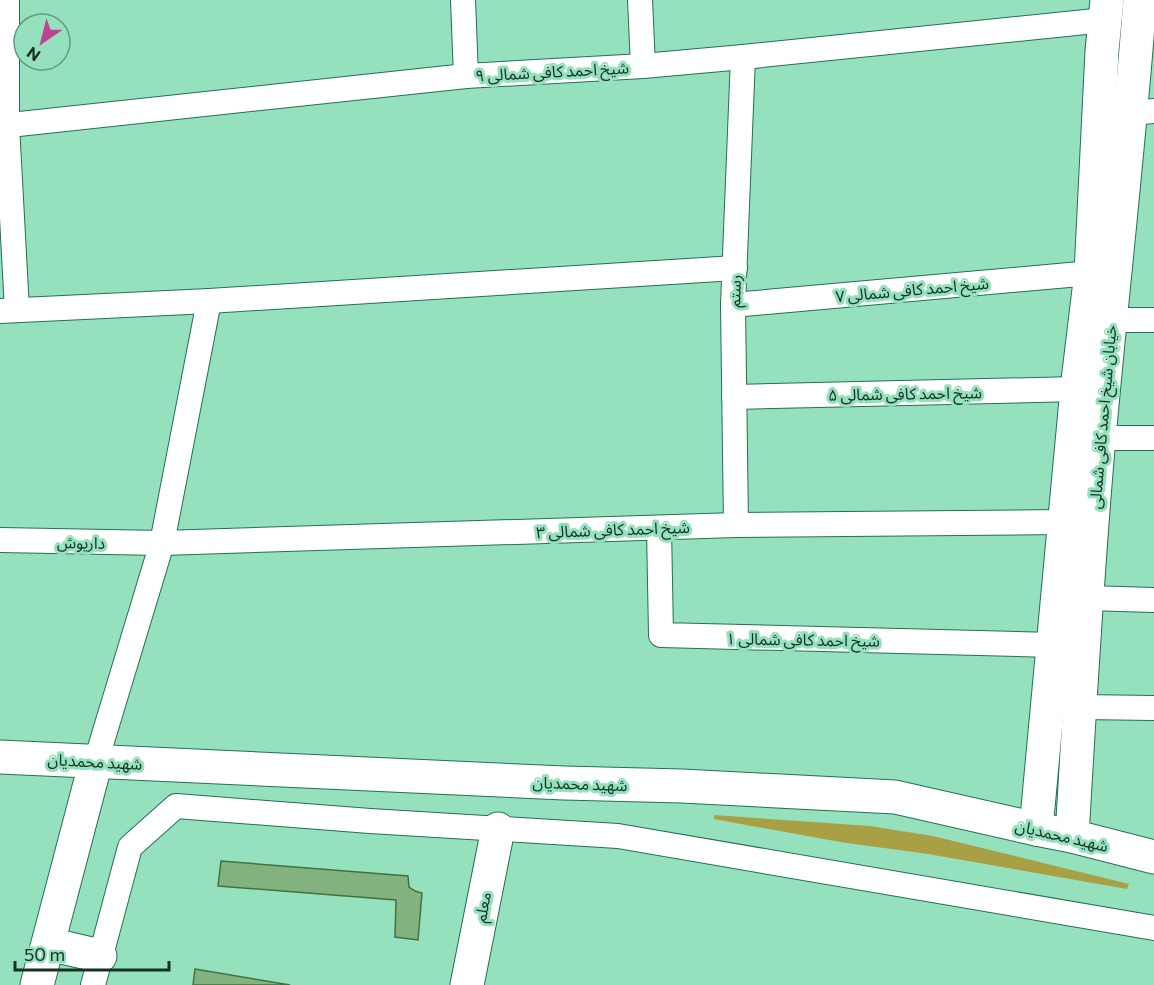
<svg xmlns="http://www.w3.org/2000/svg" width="1154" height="985" viewBox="0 0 1154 985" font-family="Commissioner,'Noto Sans Arabic',sans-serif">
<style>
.green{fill:#a9a046}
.building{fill:#82b37f;stroke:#437241;stroke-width:1.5}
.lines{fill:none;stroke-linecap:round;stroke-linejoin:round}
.street-casing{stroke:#227152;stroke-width:26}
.secondary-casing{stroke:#227152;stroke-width:35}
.street{stroke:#fff;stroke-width:24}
.secondary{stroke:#fff;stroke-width:33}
.labels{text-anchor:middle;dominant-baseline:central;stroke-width:6;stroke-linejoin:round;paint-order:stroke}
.street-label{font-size:16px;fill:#133225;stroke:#95e1bd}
</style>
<rect width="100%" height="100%" fill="#95e1bd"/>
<path class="green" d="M 714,815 L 870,826 L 933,836 L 1129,884 L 1127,889 L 928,854 L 840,842 L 714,819 Z"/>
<g class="building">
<path d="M 221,861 L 408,876 L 409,887 L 415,891 L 422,893 L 418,940 L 395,937 L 396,900 L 218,886 Z"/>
<path d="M 195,969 L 290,985 L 193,985 Z"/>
</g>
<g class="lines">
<g class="street-casing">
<g id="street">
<path d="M 7,0 L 7,125 L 17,310"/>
<path d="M 463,0 L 466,76"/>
<path d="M 640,0 L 643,66"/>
<path d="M 1132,113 L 1154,111"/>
<path d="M 0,126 L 466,76 L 643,66 L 743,57 L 1105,20"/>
<path d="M 733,305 L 1091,273"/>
<path d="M 0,311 L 209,301 L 735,268"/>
<path d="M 1111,320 L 1154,320"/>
<path d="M 734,397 L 1077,389"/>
<path d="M 1099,438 L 1154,438"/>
<path d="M 736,525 L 733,305 L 743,57"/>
<path d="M 659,528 L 661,635 L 1053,645"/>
<path d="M 0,540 L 162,543 L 736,525 L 1064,522"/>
<path d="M 1087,598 L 1154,600"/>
<path d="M 1080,707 L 1154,708"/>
<path d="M 96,761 L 162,543 L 209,301"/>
<path d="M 93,985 L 130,847 L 176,806 L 370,821 L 618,836 L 1154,928"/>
</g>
</g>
<g class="secondary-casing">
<g id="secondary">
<path d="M 0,757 L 564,783 L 682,786 L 895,797 L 1036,829 L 1072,836 L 1154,857"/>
<path d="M 1036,829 L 1077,389 L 1091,273 L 1102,51 L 1107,0"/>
<path d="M 1072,836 C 1080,703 1087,570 1099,438 C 1112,292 1129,146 1140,0"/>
<path d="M 49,944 L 100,956"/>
<path d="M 37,985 L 96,761"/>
<path d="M 467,985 L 498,829"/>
</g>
</g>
<use href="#street" class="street"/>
<use href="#secondary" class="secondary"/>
</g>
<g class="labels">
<g class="street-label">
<text transform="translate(552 71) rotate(-3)">شیخ احمد کافی شمالی ۹</text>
<text transform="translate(912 289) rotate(-5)">شیخ احمد کافی شمالی ۷</text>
<text transform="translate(734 291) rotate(-88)">رستم</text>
<text transform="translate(905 393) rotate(-1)">شیخ احمد کافی شمالی ۵</text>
<text transform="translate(1102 417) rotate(-85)">خیابان شیخ احمد کافی شمالی</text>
<text transform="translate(613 529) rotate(-2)">شیخ احمد کافی شمالی ۳</text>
<text transform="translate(81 542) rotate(1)">داریوش</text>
<text transform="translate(803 639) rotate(1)">شیخ احمد کافی شمالی ۱</text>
<text transform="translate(95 761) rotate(3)">شهید محمدیان</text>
<text transform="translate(580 783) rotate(2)">شهید محمدیان</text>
<text transform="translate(1062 835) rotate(13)">شهید محمدیان</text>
<text transform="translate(482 907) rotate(-79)">معلم</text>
</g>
</g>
<g transform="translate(42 42) rotate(215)"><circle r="28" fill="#95e1bd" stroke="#619b80" stroke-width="1.5"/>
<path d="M0-4.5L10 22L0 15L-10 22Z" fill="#bd4395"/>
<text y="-9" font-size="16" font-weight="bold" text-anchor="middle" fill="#133225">N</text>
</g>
<path d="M15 961v9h154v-9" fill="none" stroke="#133225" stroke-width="3"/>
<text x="24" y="961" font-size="18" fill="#133225" stroke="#95e1bd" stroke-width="4.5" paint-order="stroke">50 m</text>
</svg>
